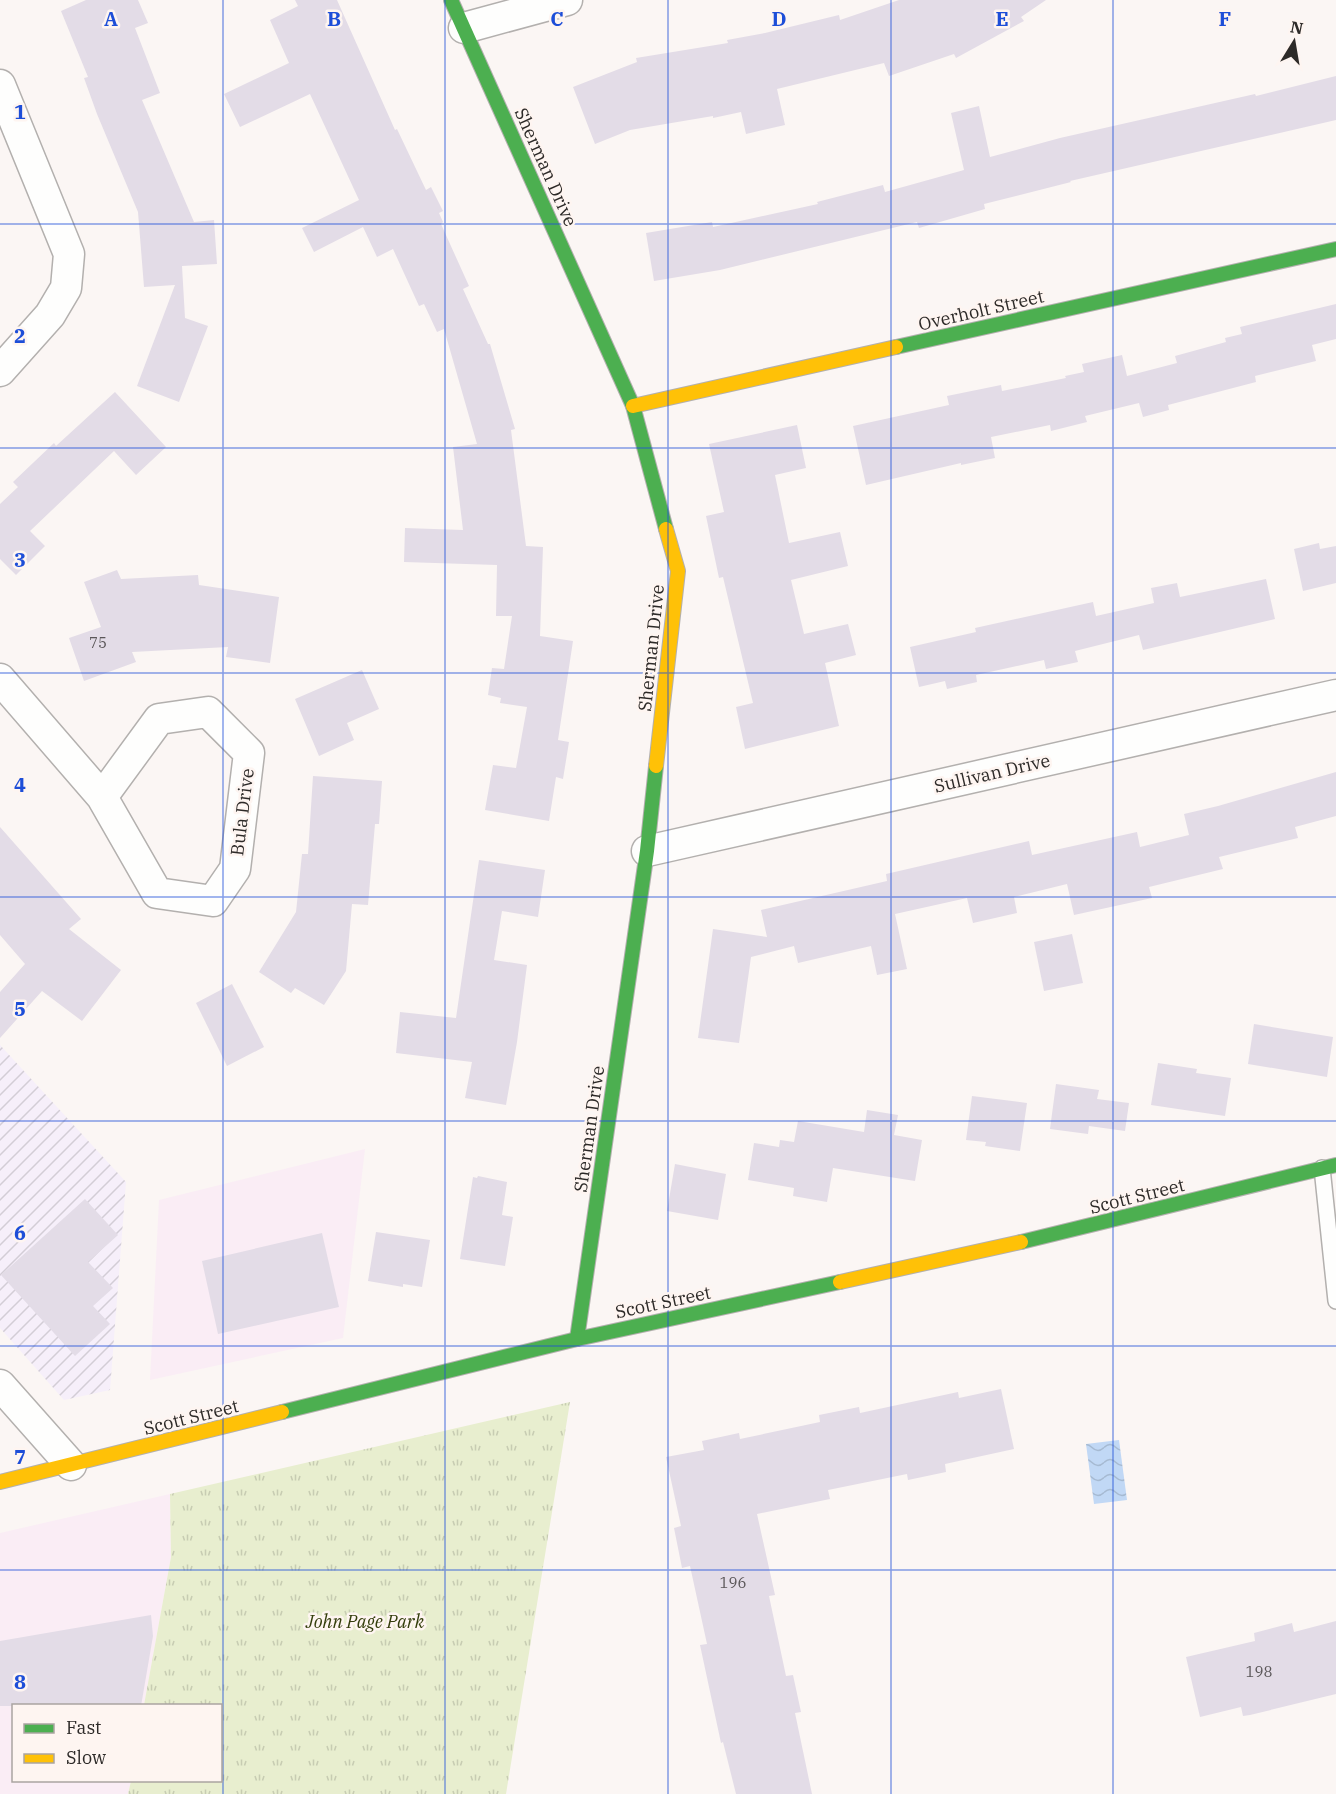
<svg xmlns="http://www.w3.org/2000/svg" width="1336" height="1794" viewBox="0 0 1336 1794" font-family="'IBM Plex Serif',serif">
<style>
.commercial{fill:#faedf5}
.industrial{fill:url(#industrial-furrows)}
.grass{fill:url(#grass-tufts)}
.water{fill:url(#water-waves)}
.building{fill:#e3dce7}
.lines{fill:none;stroke-linecap:round;stroke-linejoin:round}
.lane-casing{stroke:#b3b0ae;stroke-width:18}
.street-casing{stroke:#b3b0ae;stroke-width:33}
.fast-casing{stroke:#b3b0ae;stroke-width:16}
.slow-casing{stroke:#b3b0ae;stroke-width:16}
.lane{stroke:#fefefd;stroke-width:15}
.street{stroke:#fefefd;stroke-width:30}
.fast{stroke:#4caf50;stroke-width:14}
.slow{stroke:#ffc107;stroke-width:14}
.grid{fill:none;stroke:#1d4ed8;stroke-width:1.5;stroke-opacity:0.55}
.labels{text-anchor:middle;dominant-baseline:central;stroke-width:5;stroke-linejoin:round;paint-order:stroke}
.number-label{font-size:15px;fill:#5a5658}
.street-label{font-size:18px;fill:#2d2a28;stroke:#fef5f1}
.park-label{font-size:18px;font-style:italic;fill:#343e0c;stroke:#fef5f1}
.grid-label{font-size:20px;text-anchor:middle;font-weight:bold;fill:#1d4ed8;stroke:#fef5f1;stroke-width:5;stroke-linejoin:round;paint-order:stroke}
</style>
<defs>
<pattern id="industrial-furrows" width="10" height="10" patternUnits="userSpaceOnUse" patternTransform="scale(1.5)"><rect width="10" height="10" fill="#f6effa"/><path d="M-1 1l2-2M0 10L10 0M9 11l2-2" fill="none" stroke="#d3cdd6"/></pattern>
<pattern id="grass-tufts" width="24" height="20" patternUnits="userSpaceOnUse" patternTransform="scale(1.5)"><rect width="24" height="20" fill="#e8eecf"/><path d="M3 7l-1-3M5 7V3M7 7l1-3M15 17l-1-3M17 17v-4M19 17l1-3" fill="none" stroke="#c7ccb2"/></pattern>
<pattern id="water-waves" width="16" height="10" patternUnits="userSpaceOnUse" patternTransform="scale(1.5)"><rect width="16" height="10" fill="#c1d8f5"/><path d="M0 5q4-4 8 0t8 0" fill="none" stroke="#a6bad2"/></pattern>
</defs>
<rect width="100%" height="100%" fill="#fbf6f4"/>
<g class="commercial">
<path d="M 365,1149 L 343,1338 L 150,1380 L 159,1200 Z"/>
<path d="M 170,1494 L 171,1557 L 144,1705 L 14,1706 L 14,1780 L 131,1781 L 128,1794 L 0,1794 L 0,1533 Z"/>
</g>
<path class="industrial" d="M 0,1045 L 126,1182 L 110,1390 L 64,1400 L 0,1328 Z"/>
<path class="grass" d="M 570,1402 L 506,1794 L 128,1794 L 131,1781 L 220,1780 L 220,1706 L 144,1705 L 171,1557 L 170,1494 Z"/>
<path class="water" d="M 1119,1440 L 1127,1500 L 1094,1504 L 1086,1444 Z"/>
<g class="building">
<path d="M 86,0 L 138,0 L 148,23 L 135,28 L 160,93 L 142,100 L 194,222 L 214,220 L 217,264 L 182,266 L 185,318 L 208,326 L 179,402 L 137,386 L 175,285 L 144,287 L 138,212 L 97,114 L 84,78 L 88,77 L 61,11 Z"/>
<path d="M 295,0 L 337,0 L 395,130 L 397,129 L 426,190 L 431,187 L 443,211 L 439,213 L 443,222 L 441,224 L 469,286 L 463,289 L 488,344 L 490,344 L 515,429 L 511,430 L 526,546 L 543,547 L 540,636 L 573,641 L 558,740 L 569,742 L 563,779 L 556,777 L 549,821 L 485,810 L 493,765 L 516,768 L 527,707 L 500,703 L 501,698 L 488,695 L 492,668 L 504,669 L 512,616 L 496,616 L 497,565 L 404,562 L 405,528 L 463,530 L 453,447 L 477,444 L 444,329 L 437,332 L 424,304 L 419,306 L 393,249 L 377,257 L 363,227 L 314,252 L 302,228 L 359,200 L 310,94 L 240,127 L 224,94 L 289,63 L 270,20 L 298,6 Z"/>
<path d="M 899,0 L 1046,0 L 1021,17 L 1024,21 L 956,58 L 954,54 L 889,76 L 884,63 L 777,89 L 785,125 L 746,134 L 741,112 L 713,118 L 713,116 L 630,130 L 595,144 L 573,87 L 637,62 L 636,58 L 728,43 L 727,40 L 765,33 L 839,15 L 840,20 Z"/>
<path d="M 1336,76 L 1336,120 L 1070,181 L 1071,182 L 984,204 L 985,209 L 919,228 L 917,222 L 720,270 L 654,281 L 646,233 L 712,222 L 713,227 L 818,204 L 817,202 L 883,185 L 885,192 L 964,170 L 951,113 L 979,106 L 990,157 L 1060,138 L 1255,94 L 1256,96 Z"/>
<path d="M 1336,304 L 1336,339 L 1312,345 L 1316,361 L 1255,376 L 1256,382 L 1168,405 L 1169,410 L 1143,417 L 1139,403 L 1085,416 L 1087,422 L 1051,431 L 1050,425 L 991,437 L 995,458 L 961,465 L 961,463 L 866,485 L 853,426 L 949,405 L 947,396 L 1001,385 L 1002,391 L 1066,378 L 1065,376 L 1084,372 L 1082,364 L 1122,355 L 1127,376 L 1177,363 L 1175,356 L 1226,342 L 1225,338 L 1242,334 L 1240,327 Z"/>
<path d="M 115,392 L 166,447 L 136,475 L 114,451 L 30,531 L 45,546 L 16,575 L 0,559 L 0,504 L 18,487 L 13,482 L 54,443 L 56,446 Z"/>
<path d="M 797,425 L 806,468 L 775,475 L 789,543 L 840,532 L 848,566 L 791,580 L 804,634 L 848,624 L 856,655 L 825,663 L 839,726 L 745,749 L 736,707 L 753,703 L 723,577 L 719,578 L 706,516 L 724,512 L 709,444 Z"/>
<path d="M 1319,543 L 1320,549 L 1336,546 L 1336,583 L 1303,591 L 1294,549 Z"/>
<path d="M 117,570 L 121,579 L 198,575 L 199,585 L 279,597 L 270,663 L 226,657 L 228,647 L 132,652 L 136,662 L 84,681 L 69,638 L 101,627 L 84,582 Z"/>
<path d="M 1266,579 L 1275,619 L 1143,650 L 1139,635 L 1075,651 L 1078,662 L 1046,669 L 1044,660 L 976,675 L 977,682 L 947,689 L 945,681 L 919,687 L 910,647 L 976,632 L 975,628 L 1093,602 L 1096,616 L 1154,603 L 1151,588 L 1177,583 L 1180,597 Z"/>
<path d="M 362,670 L 379,709 L 347,723 L 354,740 L 319,756 L 295,699 Z"/>
<path d="M 1336,772 L 1336,816 L 1295,827 L 1298,838 L 1219,857 L 1223,869 L 1149,887 L 1152,898 L 1074,915 L 1067,884 L 1014,897 L 1017,913 L 973,923 L 967,898 L 895,914 L 907,969 L 877,975 L 871,946 L 798,963 L 794,946 L 751,957 L 739,1043 L 698,1038 L 713,929 L 767,937 L 761,910 L 887,881 L 886,874 L 1029,841 L 1032,855 L 1137,832 L 1140,847 L 1189,835 L 1184,814 L 1218,806 Z"/>
<path d="M 313,776 L 382,781 L 379,824 L 375,824 L 368,905 L 352,904 L 346,971 L 324,1005 L 295,988 L 291,993 L 259,972 L 296,912 L 302,854 L 308,854 Z"/>
<path d="M 0,827 L 81,919 L 69,929 L 121,970 L 82,1021 L 42,991 L 0,1038 L 0,992 L 25,964 L 0,935 Z"/>
<path d="M 479,860 L 545,870 L 538,917 L 502,911 L 494,960 L 527,965 L 517,1042 L 506,1105 L 465,1098 L 472,1062 L 396,1053 L 400,1012 L 456,1018 Z"/>
<path d="M 1072,934 L 1083,983 L 1044,991 L 1034,942 Z"/>
<path d="M 232,984 L 264,1047 L 227,1066 L 196,1003 Z"/>
<path d="M 1254,1024 L 1333,1037 L 1327,1077 L 1248,1064 Z"/>
<path d="M 1158,1063 L 1197,1069 L 1196,1073 L 1231,1078 L 1225,1116 L 1151,1105 Z"/>
<path d="M 1056,1084 L 1099,1090 L 1097,1099 L 1129,1103 L 1125,1131 L 1089,1126 L 1088,1134 L 1050,1129 Z"/>
<path d="M 972,1096 L 1027,1103 L 1020,1151 L 985,1146 L 986,1142 L 966,1140 Z"/>
<path d="M 867,1110 L 898,1115 L 894,1135 L 922,1140 L 915,1181 L 833,1168 L 827,1202 L 793,1196 L 794,1188 L 748,1180 L 754,1143 L 779,1147 L 780,1140 L 794,1142 L 798,1121 L 864,1132 Z"/>
<path d="M 675,1164 L 726,1174 L 718,1220 L 667,1211 Z"/>
<path d="M 478,1176 L 507,1182 L 502,1215 L 513,1217 L 505,1266 L 460,1259 L 473,1177 L 477,1178 Z"/>
<path d="M 85,1199 L 118,1235 L 88,1262 L 113,1288 L 93,1306 L 110,1324 L 75,1356 L 1,1275 Z"/>
<path d="M 376,1232 L 430,1240 L 422,1287 L 403,1284 L 403,1287 L 368,1281 Z"/>
<path d="M 322,1233 L 339,1307 L 218,1334 L 202,1261 Z"/>
<path d="M 1001,1389 L 1014,1449 L 945,1464 L 946,1472 L 908,1480 L 907,1474 L 828,1490 L 830,1499 L 757,1514 L 775,1595 L 769,1596 L 786,1676 L 793,1675 L 801,1712 L 795,1713 L 812,1794 L 736,1794 L 723,1742 L 721,1743 L 700,1645 L 707,1644 L 690,1566 L 682,1568 L 674,1528 L 681,1526 L 666,1457 L 704,1450 L 702,1441 L 739,1433 L 740,1439 L 820,1422 L 819,1415 L 859,1407 L 860,1413 L 958,1392 L 959,1398 Z"/>
<path d="M 151,1615 L 153,1636 L 141,1706 L 0,1706 L 0,1641 Z"/>
<path d="M 1336,1621 L 1336,1694 L 1250,1715 L 1243,1716 L 1241,1707 L 1200,1717 L 1186,1657 L 1255,1641 L 1254,1633 L 1292,1623 L 1294,1632 Z"/>
</g>
<g class="lines">
<g class="lane-casing">
<path id="lane" d="M 1322,1168 L 1336,1301"/>
</g>
<g class="street-casing">
<g id="street">
<path d="M 464,28 L 567,0"/>
<path d="M 0,85 L 69,254 L 66,288 L 50,315 L 0,371"/>
<path d="M 0,679 L 102,797 L 157,893 L 213,901 L 235,869 L 249,753 L 208,712 L 159,719 L 102,797"/>
<path d="M 647,851 L 1336,695"/>
<path d="M 0,1385 L 71,1465"/>
</g>
</g>
<g class="fast-casing">
<g id="fast">
<path d="M 451,0 L 633,406 L 666,529"/>
<path d="M 896,347 L 1336,249"/>
<path d="M 1021,1242 L 1336,1165"/>
<path d="M 577,1339 L 647,851 L 656,766"/>
<path d="M 282,1412 L 577,1339 L 840,1282"/>
</g>
</g>
<g class="slow-casing">
<g id="slow">
<path d="M 633,406 L 896,347"/>
<path d="M 656,766 L 678,571 L 666,529"/>
<path d="M 840,1282 L 1021,1242"/>
<path d="M 0,1482 L 282,1412"/>
</g>
</g>
<use href="#lane" class="lane"/>
<use href="#street" class="street"/>
<use href="#fast" class="fast"/>
<use href="#slow" class="slow"/>
</g>
<path class="grid" d="M 223,0 L 223,1794M 445,0 L 445,1794M 668,0 L 668,1794M 891,0 L 891,1794M 1113,0 L 1113,1794M 0,224 L 1336,224M 0,448 L 1336,448M 0,673 L 1336,673M 0,897 L 1336,897M 0,1121 L 1336,1121M 0,1346 L 1336,1346M 0,1570 L 1336,1570"/>
<g class="labels">
<g class="number-label">
<text x="98" y="642">75</text>
<text x="733" y="1582">196</text>
<text x="1259" y="1671">198</text>
</g>
<g class="street-label">
<text transform="translate(546 167) rotate(66)">Sherman Drive</text>
<text transform="translate(981 310) rotate(-13)">Overholt Street</text>
<text transform="translate(651 648) rotate(-84)">Sherman Drive</text>
<text transform="translate(992 773) rotate(-13)">Sullivan Drive</text>
<text transform="translate(242 812) rotate(-83)">Bula Drive</text>
<text transform="translate(589 1129) rotate(-82)">Sherman Drive</text>
<text transform="translate(1137 1196) rotate(-14)">Scott Street</text>
<text transform="translate(663 1302) rotate(-12)">Scott Street</text>
<text transform="translate(191 1417) rotate(-14)">Scott Street</text>
</g>
<g class="park-label">
<text x="365" y="1621">John Page Park</text>
</g>
</g>
<g class="grid-label">
<text x="111" y="26">A</text>
<text x="334" y="26">B</text>
<text x="557" y="26">C</text>
<text x="779" y="26">D</text>
<text x="1002" y="26">E</text>
<text x="1225" y="26">F</text>
<text x="20" y="119">1</text>
<text x="20" y="343">2</text>
<text x="20" y="567">3</text>
<text x="20" y="792">4</text>
<text x="20" y="1016">5</text>
<text x="20" y="1240">6</text>
<text x="20" y="1464">7</text>
<text x="20" y="1689">8</text>
</g>
<rect x="12" y="1704" width="210" height="78" fill="#fef5f1" stroke="#aaa4a1" stroke-width="1.5"/>
<rect x="24" y="1724" width="30" height="9" fill="#4caf50" stroke="#aaa4a1" stroke-width="1.5"/>
<text x="66" y="1734" font-size="18" fill="#2d2a28">Fast</text>
<rect x="24" y="1754" width="30" height="9" fill="#ffc107" stroke="#aaa4a1" stroke-width="1.5"/>
<text x="66" y="1764" font-size="18" fill="#2d2a28">Slow</text>
<g transform="translate(1294 42) rotate(11)" stroke="#fef5f1" stroke-width="4.5" paint-order="stroke">
<path d="M0-4.5L10 22L0 15L-10 22Z" fill="#2d2a28"/>
<text y="-9" font-size="16" font-weight="bold" text-anchor="middle" fill="#2d2a28">N</text>
</g>
</svg>
